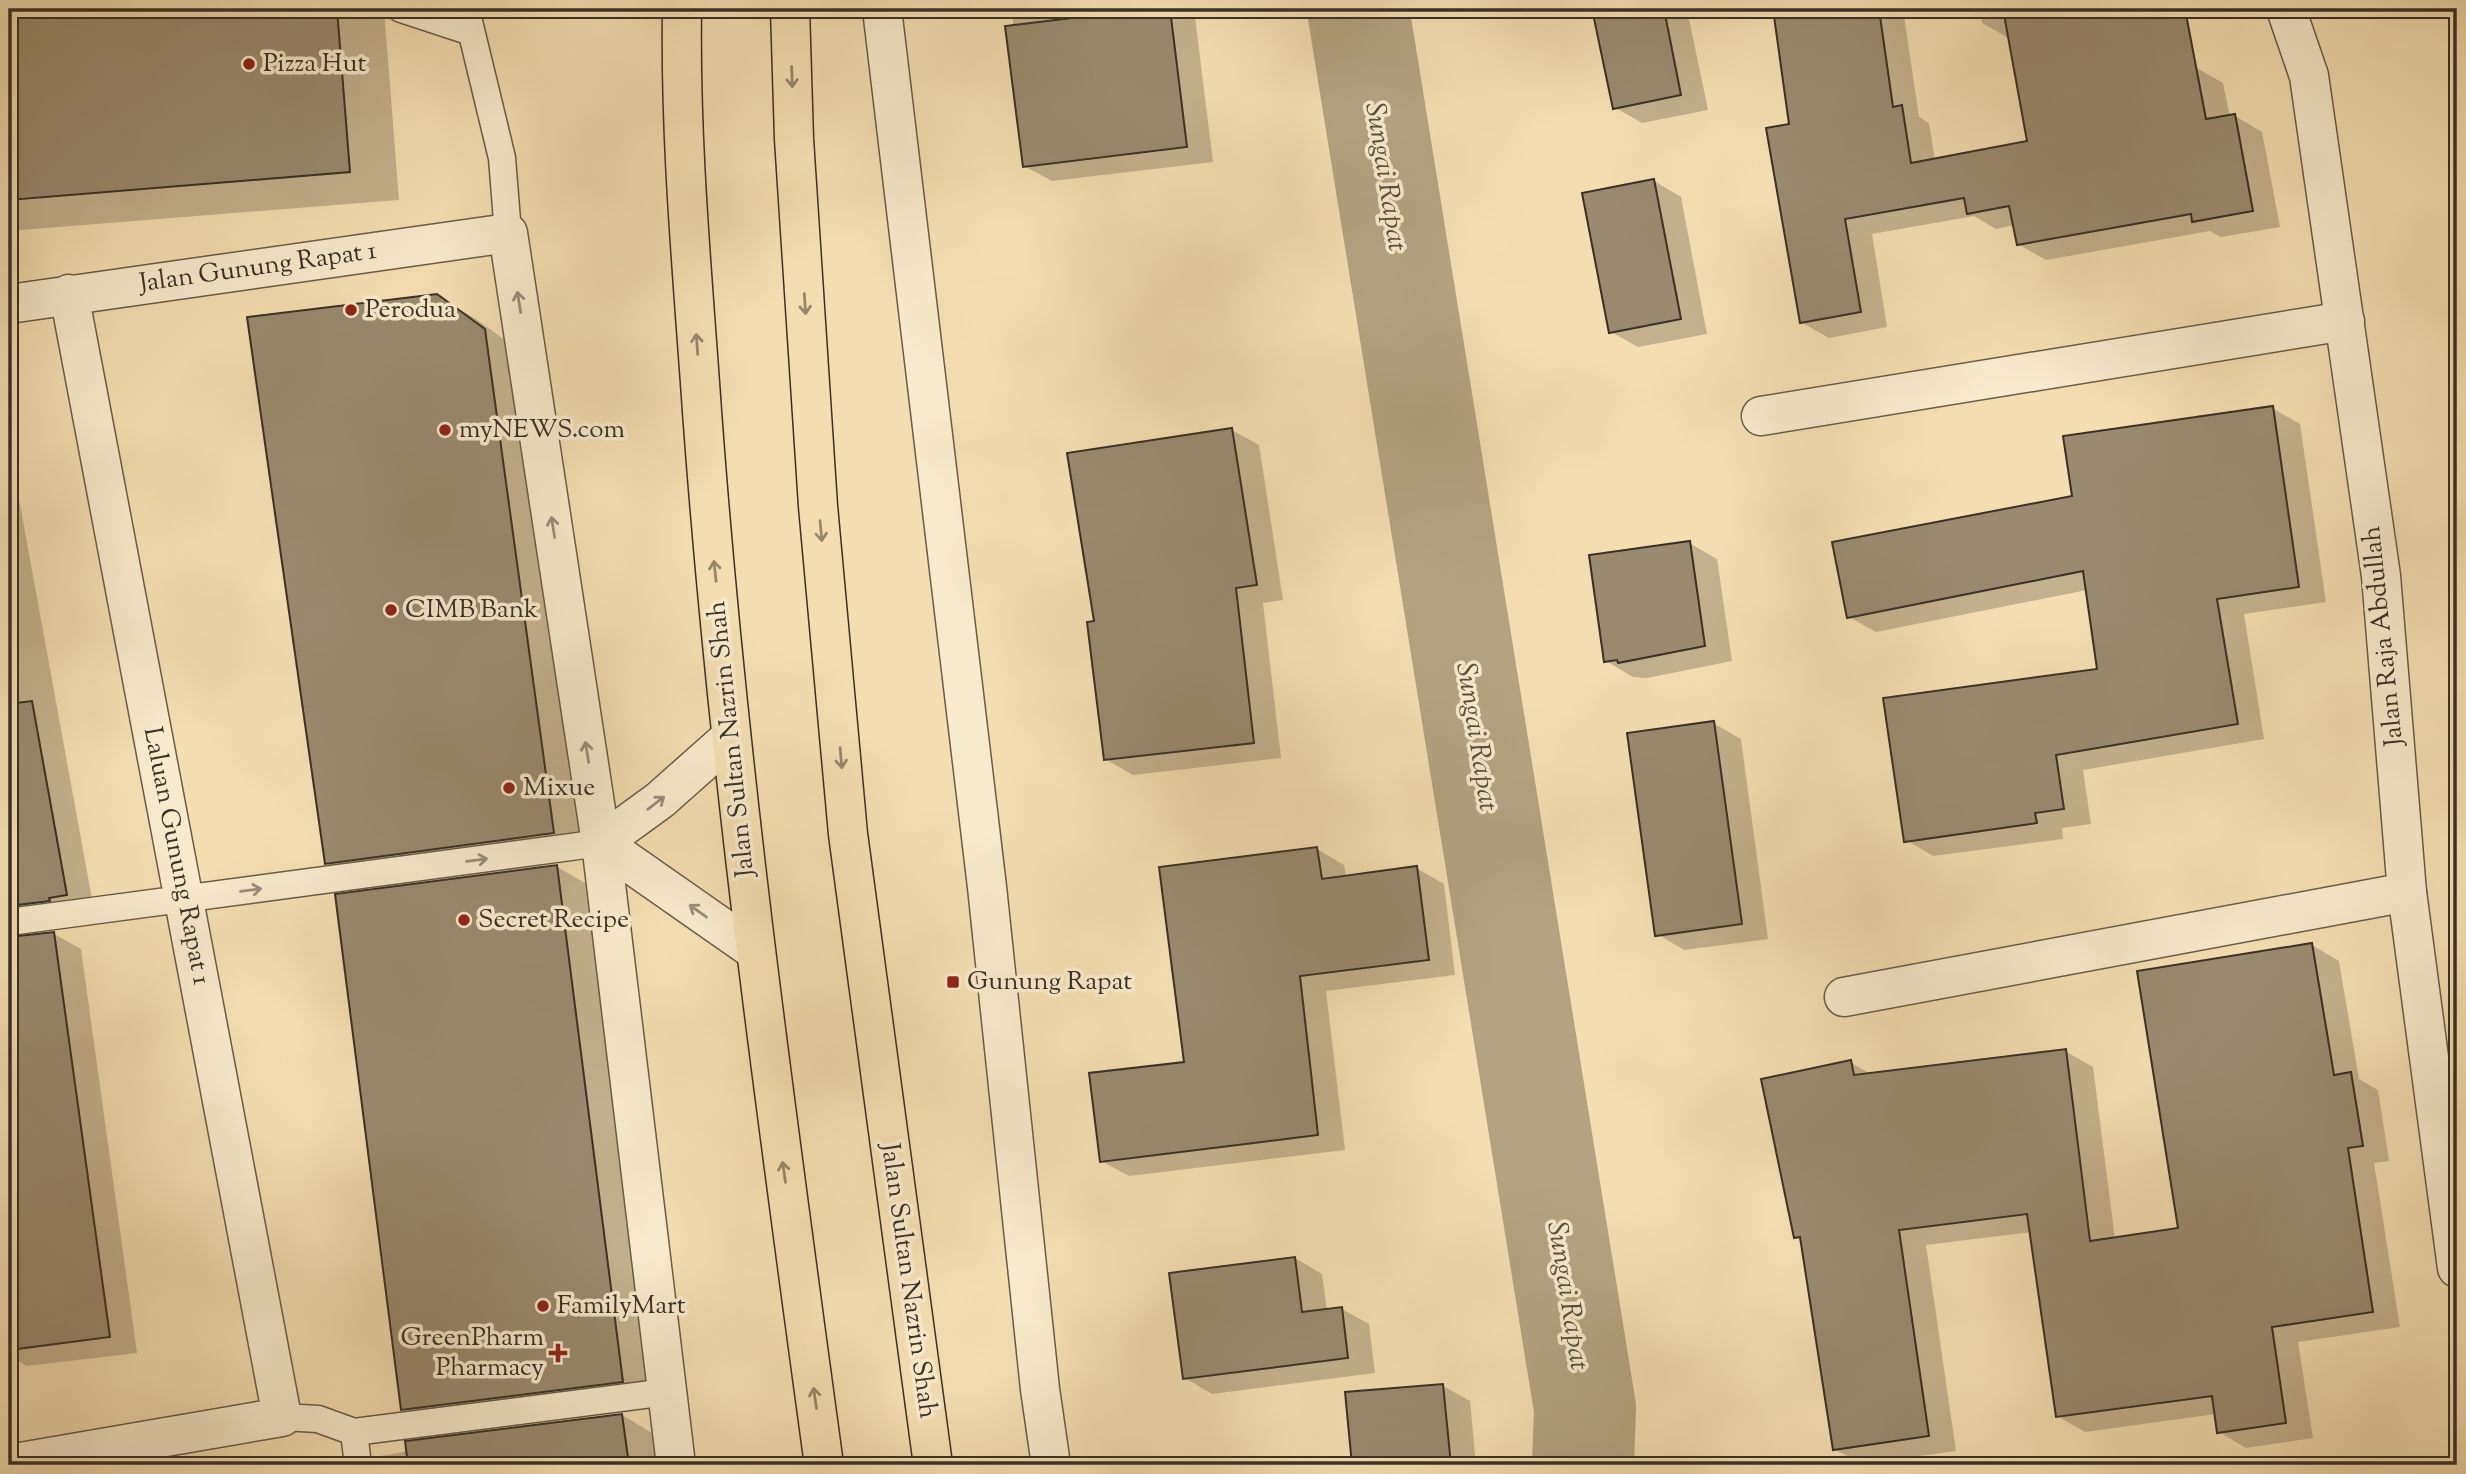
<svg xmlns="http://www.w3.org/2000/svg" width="2466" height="1474" viewBox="0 0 2466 1474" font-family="'Sorts Mill Goudy',serif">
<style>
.shadow{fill:#0003}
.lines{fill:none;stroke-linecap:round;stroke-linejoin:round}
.river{stroke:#b4a382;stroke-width:102}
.building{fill:#9a8a6f;stroke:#393027;stroke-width:2}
.service-casing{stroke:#685c4a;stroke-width:29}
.minor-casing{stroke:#685c4a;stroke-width:41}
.trunk-casing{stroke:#393027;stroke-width:41}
.service{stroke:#f8eacc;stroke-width:26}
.minor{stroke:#f8eacc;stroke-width:38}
.trunk{stroke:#f4deb1;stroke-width:38}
.oneway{stroke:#96876c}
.oneway2{stroke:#988d7a}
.poi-dot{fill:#8f2418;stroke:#f8eacc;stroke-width:2.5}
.labels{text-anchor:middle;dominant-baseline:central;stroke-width:7;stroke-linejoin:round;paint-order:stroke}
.poi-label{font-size:26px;fill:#393027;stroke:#f8eacc;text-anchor:start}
.street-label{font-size:26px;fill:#393027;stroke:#f8eacc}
.water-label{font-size:28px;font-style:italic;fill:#584d3e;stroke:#f8eacc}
</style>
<rect width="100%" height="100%" fill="#f4deb1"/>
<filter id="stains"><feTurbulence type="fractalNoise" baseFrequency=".00286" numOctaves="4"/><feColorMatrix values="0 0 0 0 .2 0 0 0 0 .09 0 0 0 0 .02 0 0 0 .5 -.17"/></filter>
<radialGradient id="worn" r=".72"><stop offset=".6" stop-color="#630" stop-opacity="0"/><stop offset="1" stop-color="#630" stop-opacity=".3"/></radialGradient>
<g class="shadow">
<path d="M 9,9 L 384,9 L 399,200 L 9,231 Z"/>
<path d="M 1012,9 L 1194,9 L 1213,162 L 1052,181 L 1024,166 Z"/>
<path d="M 1594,9 L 1687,9 L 1708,110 L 1642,123 L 1614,107 Z"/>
<path d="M 1775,9 L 1903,9 L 1919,117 L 1929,123 L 1935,160 L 2029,142 L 2010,39 L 1982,23 L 1980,9 L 2165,9 L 2174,71 L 2195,67 L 2223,83 L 2230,117 L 2235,116 L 2262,132 L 2280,227 L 2221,237 L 2210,231 L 2046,260 L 2018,244 L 2015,225 L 1996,229 L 1974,216 L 1872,234 L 1887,327 L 1829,338 L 1801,322 L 1791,125 Z"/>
<path d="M 1654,181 L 1681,197 L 1707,334 L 1638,347 L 1611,332 Z"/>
<path d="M 436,296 L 476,319 L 524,354 L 592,855 L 366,886 L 326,863 Z"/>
<path d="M 2272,408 L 2300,424 L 2326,602 L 2244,614 L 2264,739 L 2083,770 L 2091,824 L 2062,828 L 2063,839 L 1933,856 L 1906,840 L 2099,670 L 2087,590 L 1876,632 L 1849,617 L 2074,497 Z"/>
<path d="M 1232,430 L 1259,445 L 1283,600 L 1263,603 L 1281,758 L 1133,775 L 1105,759 L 1096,623 Z"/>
<path d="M 9,444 L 94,910 L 22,931 L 21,938 L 54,934 L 81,949 L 137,1353 L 27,1366 L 9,1356 Z"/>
<path d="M 1689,543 L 1717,559 L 1732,661 L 1647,678 L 1633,677 L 1606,661 Z"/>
<path d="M 1713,723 L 1741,739 L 1768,939 L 1684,950 L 1657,934 Z"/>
<path d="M 1317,849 L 1344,865 L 1346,877 L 1416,868 L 1444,884 L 1455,975 L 1326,991 L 1345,1150 L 1129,1176 L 1101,1161 L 1186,1063 Z"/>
<path d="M 557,867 L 596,889 L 662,1404 L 442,1432 L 402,1409 Z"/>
<path d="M 2312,945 L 2339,961 L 2359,1079 L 2378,1090 L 2389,1161 L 2374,1163 L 2400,1327 L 2298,1342 L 2313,1438 L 2246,1448 L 2219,1432 L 2216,1414 L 2085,1432 L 2057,1416 L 2032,1232 L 1926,1245 L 1956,1451 L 1862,1464 L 1834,1449 L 1803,1241 L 1796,1237 L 1850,1062 L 1872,1075 L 2065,1051 L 2093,1067 L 2115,1239 L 2180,1230 Z"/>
<path d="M 1295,1258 L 1322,1274 L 1327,1310 L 1342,1309 L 1369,1324 L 1375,1373 L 1212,1394 L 1185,1378 Z"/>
<path d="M 1443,1386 L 1470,1401 L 1476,1465 L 1354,1465 L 1347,1393 Z"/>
<path d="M 622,1415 L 667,1442 L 671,1465 L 374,1465 L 374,1457 Z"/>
<path d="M 341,1461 L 348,1465 L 315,1465 Z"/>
</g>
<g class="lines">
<path class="river" d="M 1358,9 L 1585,1408 L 1583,1465"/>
</g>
<g class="building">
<path d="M 9,9 L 337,9 L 350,172 L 9,200 Z"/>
<path d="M 1147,9 L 1170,9 L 1187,147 L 1023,167 L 1005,26 Z"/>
<path d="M 1592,9 L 1664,9 L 1681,95 L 1613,109 Z"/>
<path d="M 1773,9 L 1879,9 L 1893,107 L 1902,105 L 1911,163 L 2027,141 L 2003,9 L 2185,9 L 2206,119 L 2235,114 L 2253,211 L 2192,222 L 2191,214 L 2017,245 L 2009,206 L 1967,214 L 1964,198 L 1845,219 L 1861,312 L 1800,323 L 1766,128 L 1789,124 Z"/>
<path d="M 1654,179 L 1681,319 L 1609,333 L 1582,193 Z"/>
<path d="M 437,294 L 485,329 L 554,833 L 325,864 L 247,317 Z"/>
<path d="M 2273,406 L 2299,587 L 2217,599 L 2238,724 L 2056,755 L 2064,809 L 2035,813 L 2037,823 L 1904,842 L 1883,698 L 2097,669 L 2083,571 L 1847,618 L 1832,542 L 2072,496 L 2063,436 Z"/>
<path d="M 1232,428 L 1257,585 L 1236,588 L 1254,743 L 1104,760 L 1087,622 L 1094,621 L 1067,453 Z"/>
<path d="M 1690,541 L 1705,646 L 1618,663 L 1617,660 L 1604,662 L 1589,555 Z"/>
<path d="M 32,701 L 67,895 L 49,898 L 50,901 L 9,906 L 9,704 Z"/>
<path d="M 1714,721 L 1742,924 L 1655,936 L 1627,733 Z"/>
<path d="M 1317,847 L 1322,879 L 1417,866 L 1429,960 L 1300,976 L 1318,1135 L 1100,1162 L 1089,1073 L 1184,1062 L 1159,867 Z"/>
<path d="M 557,865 L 623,1382 L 401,1410 L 335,894 Z"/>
<path d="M 54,932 L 110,1337 L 9,1350 L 9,937 Z"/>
<path d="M 2312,943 L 2334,1075 L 2351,1072 L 2363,1146 L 2348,1148 L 2373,1312 L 2272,1327 L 2286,1423 L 2217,1433 L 2212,1396 L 2056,1417 L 2027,1214 L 1899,1230 L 1929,1436 L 1833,1450 L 1800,1237 L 1794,1238 L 1761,1079 L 1851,1060 L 1854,1075 L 2066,1049 L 2090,1241 L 2178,1228 L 2137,971 Z"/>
<path d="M 1295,1257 L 1302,1312 L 1342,1307 L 1348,1358 L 1183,1379 L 1169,1273 Z"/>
<path d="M 1443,1384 L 1451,1465 L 1352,1465 L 1345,1392 Z"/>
<path d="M 622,1414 L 629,1465 L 408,1465 L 405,1441 Z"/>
</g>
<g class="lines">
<g class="service-casing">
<g id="service">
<path d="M 401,9 L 471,32"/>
<path d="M 466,9 L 502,158 L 508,233"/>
<path d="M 9,922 L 601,843"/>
<path d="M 282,1417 L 318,1419 L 354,1432 L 667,1392"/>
<path d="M 354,1432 L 358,1465"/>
</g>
</g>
<g class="minor-casing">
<g id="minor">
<path d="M 882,9 L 987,887 L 1040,1389 L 1051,1465"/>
<path d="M 2286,9 L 2309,76 L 2381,576 L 2407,892 L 2457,1268"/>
<path d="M 9,304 L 508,233 L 601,843 L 676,1465"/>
<path d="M 1761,416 L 2345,321"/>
<path d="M 601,843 L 754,950"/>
<path d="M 601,843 L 660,800 L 731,737"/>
<path d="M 1844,997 L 2407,892"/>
<path d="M 9,1464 L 282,1417 L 69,294"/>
</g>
</g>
<g class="trunk-casing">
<g id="trunk">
<path d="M 682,9 C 680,134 691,258 700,383 C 725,746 775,1105 824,1465"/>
<path d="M 790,9 L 794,139 L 818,506 L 848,834 L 933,1465"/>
</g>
</g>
<use href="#service" class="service"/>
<use href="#minor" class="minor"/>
<use href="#trunk" class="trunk"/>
</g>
<defs><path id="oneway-shaft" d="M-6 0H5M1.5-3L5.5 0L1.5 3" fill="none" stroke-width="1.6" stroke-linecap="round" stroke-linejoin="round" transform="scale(1.75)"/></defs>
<g class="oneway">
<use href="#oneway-shaft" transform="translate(792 77) rotate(88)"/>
<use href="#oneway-shaft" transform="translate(805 304) rotate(86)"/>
<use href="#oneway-shaft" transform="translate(697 344) rotate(-94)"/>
<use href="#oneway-shaft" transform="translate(821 531) rotate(85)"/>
<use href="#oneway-shaft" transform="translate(715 571) rotate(-96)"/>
<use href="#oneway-shaft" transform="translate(841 758) rotate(85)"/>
<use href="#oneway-shaft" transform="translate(784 1172) rotate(-98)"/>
<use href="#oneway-shaft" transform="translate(815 1398) rotate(-98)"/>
</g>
<g class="oneway2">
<use href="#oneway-shaft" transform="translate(519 302) rotate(-99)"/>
<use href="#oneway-shaft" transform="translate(553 527) rotate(-99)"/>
<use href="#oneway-shaft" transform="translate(587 752) rotate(-99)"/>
<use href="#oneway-shaft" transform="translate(656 803) rotate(-38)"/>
<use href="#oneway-shaft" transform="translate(477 860) rotate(-8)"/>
<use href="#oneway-shaft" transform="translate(251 890) rotate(-8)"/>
<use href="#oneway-shaft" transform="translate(698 911) rotate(-145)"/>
</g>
<g class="poi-dot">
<circle cx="249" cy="64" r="7"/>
<circle cx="351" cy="310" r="7"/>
<circle cx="445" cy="430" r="7"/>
<circle cx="391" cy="610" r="7"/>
<circle cx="509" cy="788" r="7"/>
<circle cx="464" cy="920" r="7"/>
<rect x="946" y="975" width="14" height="14" rx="3.5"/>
<circle cx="543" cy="1306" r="7"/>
<path d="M554.5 1342.5h7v7h7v7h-7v7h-7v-7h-7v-7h7z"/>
</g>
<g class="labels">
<g class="poi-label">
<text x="263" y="64">Pizza Hut</text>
<text x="365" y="310">Perodua</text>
<text x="459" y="430">myNEWS.com</text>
<text x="405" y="610">CIMB Bank</text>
<text x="523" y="788">Mixue</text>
<text x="478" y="920">Secret Recipe</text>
<text x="967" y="982">Gunung Rapat</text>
<text x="557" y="1306">FamilyMart</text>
<text x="544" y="1338" text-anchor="end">GreenPharm<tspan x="544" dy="30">Pharmacy</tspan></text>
</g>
<g class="street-label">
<text transform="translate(258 268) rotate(-8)">Jalan Gunung Rapat 1</text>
<text transform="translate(2384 636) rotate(-96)">Jalan Raja Abdullah</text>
<text transform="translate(732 739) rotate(-96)">Jalan Sultan Nazrin Shah</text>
<text transform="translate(176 856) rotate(79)">Laluan Gunung Rapat 1</text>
<text transform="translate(908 1281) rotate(82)">Jalan Sultan Nazrin Shah</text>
</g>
<g class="water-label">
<text transform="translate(1385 177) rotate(81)">Sungai Rapat</text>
<text transform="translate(1476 737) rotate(81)">Sungai Rapat</text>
<text transform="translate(1567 1296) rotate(81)">Sungai Rapat</text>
</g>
</g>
<rect width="2466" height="1474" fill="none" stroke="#f4deb1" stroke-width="35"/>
<rect x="10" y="10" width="2445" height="1453" fill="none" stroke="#393027" stroke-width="3.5"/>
<rect x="18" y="18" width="2431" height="1439" fill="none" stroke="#393027" stroke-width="2"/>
<rect width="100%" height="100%" filter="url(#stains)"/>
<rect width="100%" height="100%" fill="url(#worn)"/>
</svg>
